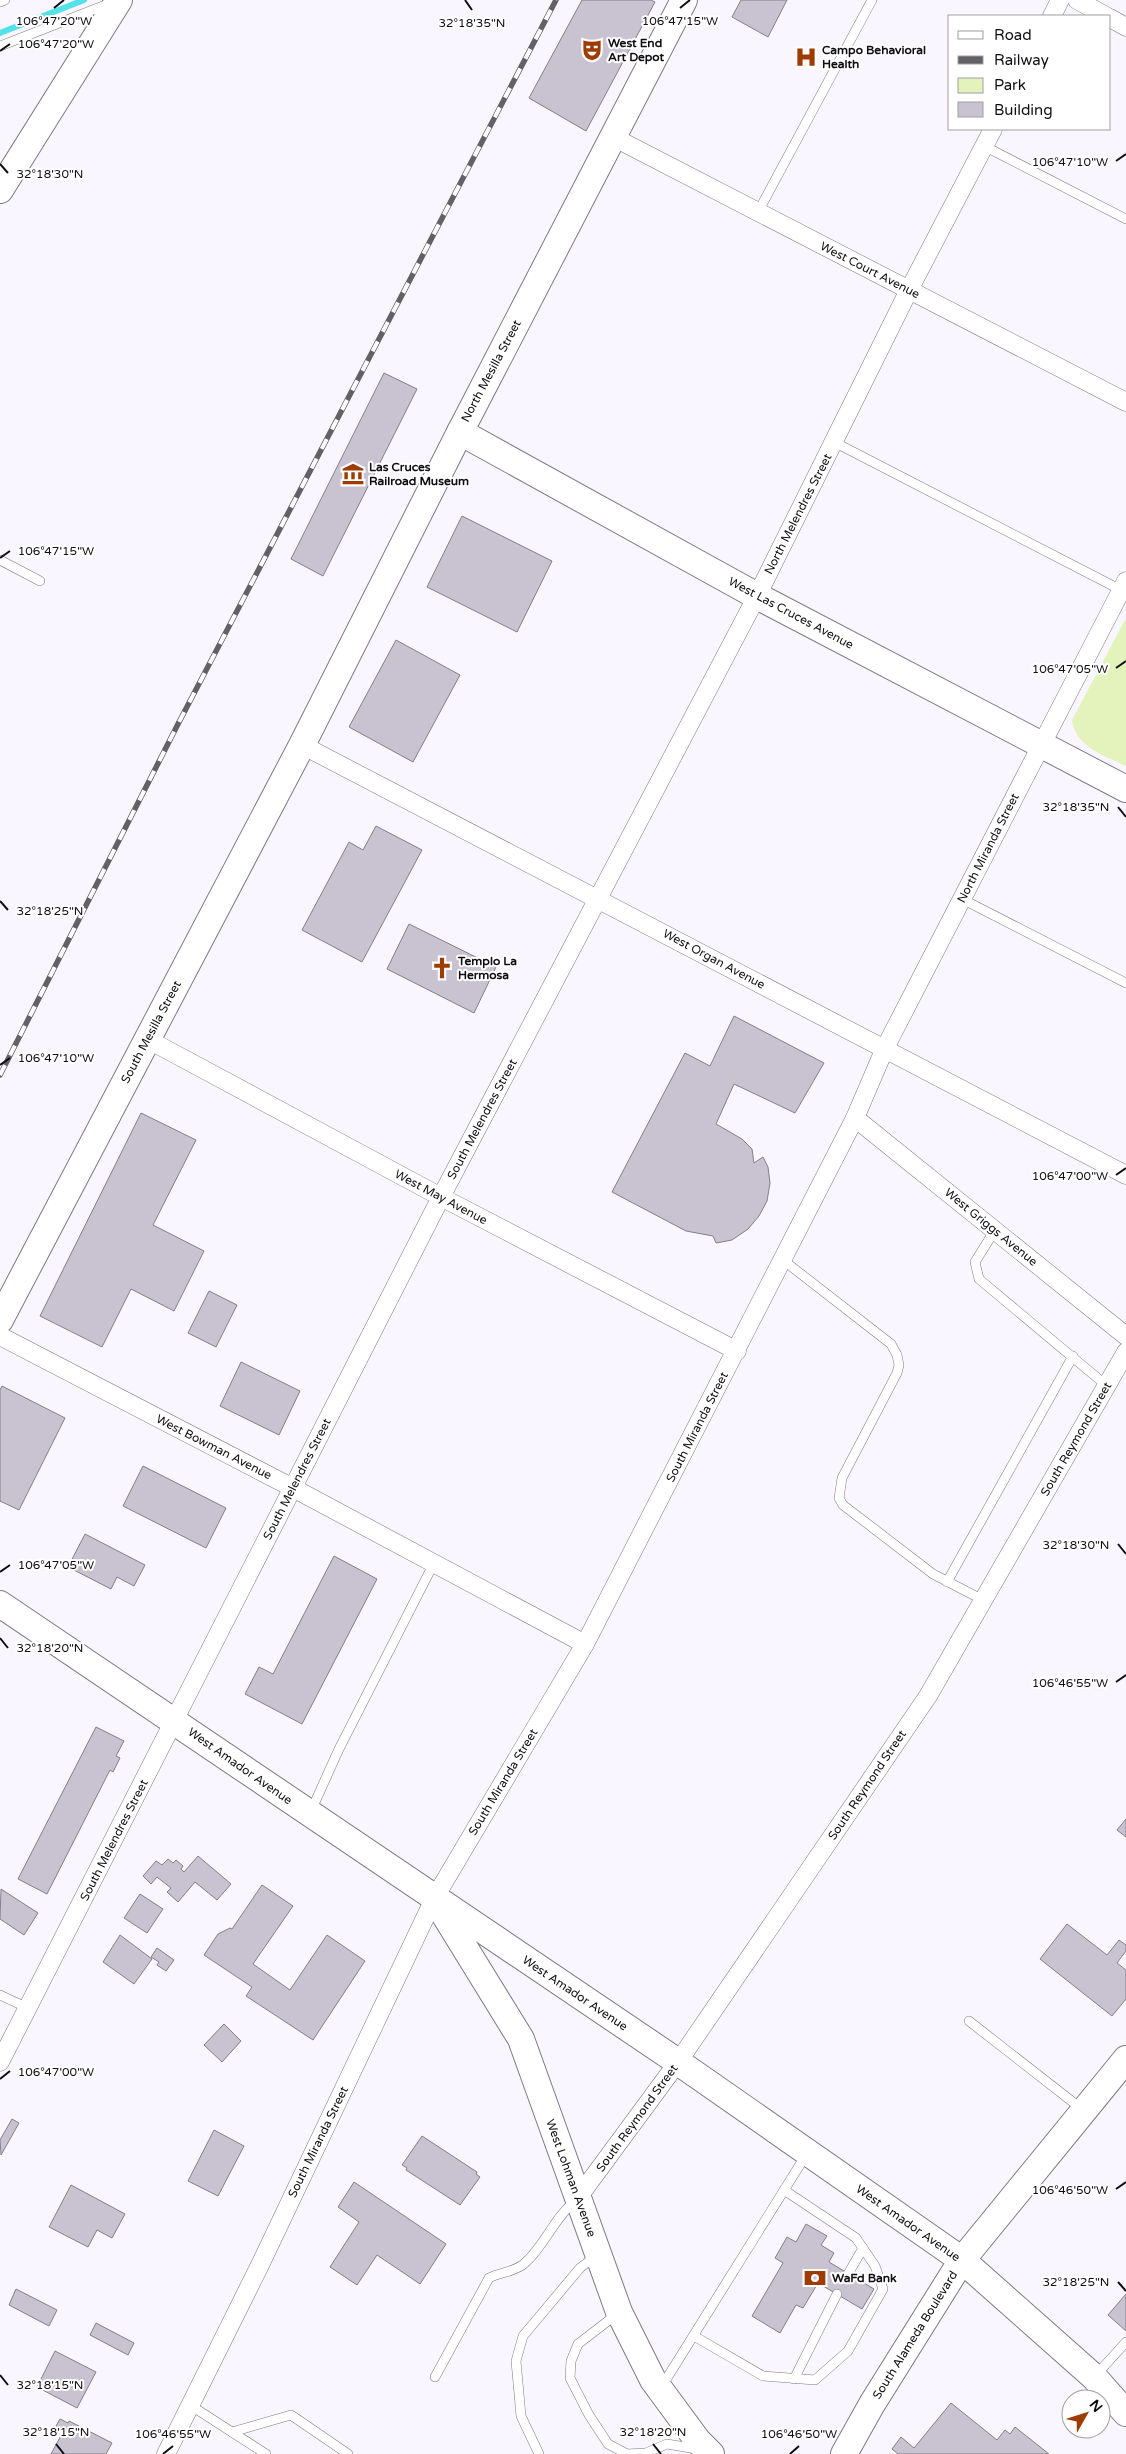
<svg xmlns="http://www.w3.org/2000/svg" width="1126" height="2454" viewBox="0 0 1126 2454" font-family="'Varela Round',sans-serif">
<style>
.green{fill:#e4f3bb}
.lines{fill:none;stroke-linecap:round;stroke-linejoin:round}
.stream{stroke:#53e2e9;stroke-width:6}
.building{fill:#c9c3d1;stroke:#837e8a}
.lane-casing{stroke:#7e7985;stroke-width:10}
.street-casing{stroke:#7e7985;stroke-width:19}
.secondary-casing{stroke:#7e7985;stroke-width:28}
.lane{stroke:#fff;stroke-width:9}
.street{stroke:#fff;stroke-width:18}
.secondary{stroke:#fff;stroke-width:26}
.rail-casing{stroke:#636066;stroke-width:5.5}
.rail{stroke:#fff;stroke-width:4;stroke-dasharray:11;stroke-linecap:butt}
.ticks{fill:none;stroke:#100e13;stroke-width:2}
.labels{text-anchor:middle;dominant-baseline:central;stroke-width:4;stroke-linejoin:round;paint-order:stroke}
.poi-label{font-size:12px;font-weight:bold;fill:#100e13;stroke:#fff;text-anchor:start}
.street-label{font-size:12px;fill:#100e13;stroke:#fff}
.ticks-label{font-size:12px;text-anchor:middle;fill:#100e13;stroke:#fff;stroke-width:4;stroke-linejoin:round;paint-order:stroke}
</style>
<rect width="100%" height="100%" fill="#faf6ff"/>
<path class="green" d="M 1126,618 L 1126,766 C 1105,756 1075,747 1072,720 Z"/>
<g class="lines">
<path class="stream" d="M 0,33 L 84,0"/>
</g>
<g class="building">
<path d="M 582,0 L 651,0 L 655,2 L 586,131 L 529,98 Z"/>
<path d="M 741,0 L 787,0 L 768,37 L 732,17 Z"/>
<path d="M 384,373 L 417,389 L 323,576 L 291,559 Z"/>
<path d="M 462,516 L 552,561 L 517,632 L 427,587 Z"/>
<path d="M 396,640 L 460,675 L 413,762 L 349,727 Z"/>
<path d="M 376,826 L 422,850 L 362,962 L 302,930 L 349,842 L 363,850 Z"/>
<path d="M 409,924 L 496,967 L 474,1013 L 387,969 Z"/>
<path d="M 734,1016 L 824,1063 L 795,1113 L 734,1084 L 716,1124 L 742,1139 L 752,1149 L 754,1163 L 763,1157 L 768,1167 L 770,1183 L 767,1201 L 759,1216 L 748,1229 L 732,1240 L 716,1243 L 713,1236 L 686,1231 L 612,1192 L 685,1053 L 710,1066 Z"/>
<path d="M 141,1113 L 196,1140 L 153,1225 L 204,1251 L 174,1311 L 131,1289 L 102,1347 L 40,1316 Z"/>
<path d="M 209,1291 L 237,1305 L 216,1347 L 188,1333 Z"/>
<path d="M 241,1362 L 300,1391 L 279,1435 L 220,1406 Z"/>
<path d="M 2,1386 L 65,1418 L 19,1510 L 0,1501 L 0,1390 Z"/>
<path d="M 143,1466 L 226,1508 L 206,1548 L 123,1506 Z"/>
<path d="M 85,1534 L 145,1565 L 134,1586 L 117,1577 L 111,1589 L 68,1567 Z"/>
<path d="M 334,1556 L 377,1579 L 302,1724 L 245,1694 L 259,1667 L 273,1674 Z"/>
<path d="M 96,1727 L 124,1741 L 116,1756 L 120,1758 L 113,1772 L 110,1770 L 47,1894 L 18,1879 Z"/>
<path d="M 1126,1819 L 1126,1837 L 1117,1830 Z"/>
<path d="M 198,1856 L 231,1884 L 217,1900 L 195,1882 L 178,1902 L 167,1892 L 171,1888 L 157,1877 L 151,1884 L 143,1876 L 156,1861 L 162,1865 L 168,1859 L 173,1863 L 176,1860 L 183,1866 L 181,1869 L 184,1872 Z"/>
<path d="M 262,1885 L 293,1906 L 253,1964 L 290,1990 L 327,1935 L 365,1961 L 313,2040 L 246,1996 L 252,1987 L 204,1955 L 218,1934 L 230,1928 L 232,1929 Z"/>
<path d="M 1,1889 L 38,1913 L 24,1935 L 0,1919 Z"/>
<path d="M 140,1894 L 163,1909 L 147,1933 L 124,1918 Z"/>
<path d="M 1067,1924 L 1107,1955 L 1119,1940 L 1126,1945 L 1126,1951 L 1117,1963 L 1126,1970 L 1126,1999 L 1112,2016 L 1040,1959 Z"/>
<path d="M 120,1935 L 152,1959 L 134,1984 L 103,1962 Z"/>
<path d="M 157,1948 L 174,1960 L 166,1971 L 157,1965 L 159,1962 L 151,1957 Z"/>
<path d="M 224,2024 L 241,2041 L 222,2062 L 204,2045 Z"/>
<path d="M 12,2119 L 19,2123 L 1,2155 L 0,2140 Z"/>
<path d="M 214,2130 L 244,2146 L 218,2196 L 188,2181 Z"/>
<path d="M 422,2136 L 477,2172 L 476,2174 L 480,2177 L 460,2205 L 406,2170 L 407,2168 L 402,2165 Z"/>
<path d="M 354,2182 L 446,2244 L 420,2284 L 377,2255 L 357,2285 L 330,2267 L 359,2222 L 338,2207 Z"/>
<path d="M 71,2185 L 125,2214 L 112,2238 L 97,2230 L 88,2247 L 49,2227 Z"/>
<path d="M 806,2224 L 827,2236 L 821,2245 L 834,2253 L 829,2262 L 874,2289 L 862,2309 L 818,2283 L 803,2308 L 796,2305 L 780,2333 L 752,2316 L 783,2263 L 775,2258 L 787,2237 L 796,2242 Z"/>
<path d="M 16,2289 L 57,2310 L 49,2326 L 9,2305 Z"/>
<path d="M 1126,2294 L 1126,2331 L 1108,2315 Z"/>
<path d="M 96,2323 L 134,2343 L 128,2355 L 90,2335 Z"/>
<path d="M 55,2351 L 96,2372 L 77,2408 L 37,2387 Z"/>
<path d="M 951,2403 L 997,2440 L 1005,2430 L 1010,2434 L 1015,2427 L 1049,2454 L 898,2454 L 892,2449 L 901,2437 L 914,2448 Z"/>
<path d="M 60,2419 L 68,2423 L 69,2421 L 112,2443 L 106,2454 L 51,2454 L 64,2430 L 56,2426 Z"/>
</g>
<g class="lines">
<g class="lane-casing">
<g id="lane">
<path d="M 0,2 L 5,0"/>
<path d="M 0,46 L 108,4"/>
<path d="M 984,146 L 1126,219"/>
<path d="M 758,212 L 872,0"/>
<path d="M 834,442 L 1121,590"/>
<path d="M 0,560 L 40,581"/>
<path d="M 962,899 L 1126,983"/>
<path d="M 995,1230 L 975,1262 L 979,1279 L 1107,1386"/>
<path d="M 783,1260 L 891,1344 L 897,1355 L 899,1365 L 897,1373 L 842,1478 L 839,1498 L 843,1505 L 933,1574 L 983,1600"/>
<path d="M 947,1582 L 1073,1356"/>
<path d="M 311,1811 L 339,1749 L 434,1563"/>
<path d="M 0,1995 L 28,2008"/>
<path d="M 969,2021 L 1083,2110"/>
<path d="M 848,2274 L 863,2248"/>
<path d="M 617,2314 L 578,2344 L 571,2361 L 570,2378 L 589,2415 L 608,2444 L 627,2454 L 646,2453 L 667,2444 L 697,2449"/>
<path d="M 694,2336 L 763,2376 L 815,2380 L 848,2351 L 883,2289 L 875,2266 L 856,2238 L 784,2190"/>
<path d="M 1096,2375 L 1126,2342"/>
<path d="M 435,2377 L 489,2278 C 501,2272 515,2272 525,2263 C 545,2245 554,2218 575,2201"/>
<path d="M 794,2379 L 837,2294"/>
<path d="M 662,2386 L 806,2155"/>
<path d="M 190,2405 L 266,2454"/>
<path d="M 232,2432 L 291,2415 L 348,2454"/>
<path d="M 539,2454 L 521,2416 L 516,2361 L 523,2336 L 580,2268 L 596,2256"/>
</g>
</g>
<g class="street-casing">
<g id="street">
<path d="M 1077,0 L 1106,16"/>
<path d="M 1052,16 L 1060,0"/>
<path d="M 1110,18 L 1126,27"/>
<path d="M 613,137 L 1126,402"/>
<path d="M 302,745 L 1126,1175"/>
<path d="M 147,1039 L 441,1197 L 737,1351"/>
<path d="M 855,1118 L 1126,1336"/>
<path d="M 0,1336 L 293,1488 L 585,1644"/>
<path d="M 0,2062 L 441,1197 L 757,596 L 909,290 L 993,129"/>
<path d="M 577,2199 L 678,2062 L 928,1696 L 1126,1352"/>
<path d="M 166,2454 L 260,2265 L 434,1899 L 585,1644 L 855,1118 L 885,1048 L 1126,581"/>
</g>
</g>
<g class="secondary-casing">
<g id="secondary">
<path d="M 0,190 L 119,0"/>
<path d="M 460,432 L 757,596 L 1126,789"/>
<path d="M 0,1320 L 302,745 L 460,432 L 684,0"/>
<path d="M 0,1604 L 678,2062 L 962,2260 L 1094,2377 L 1126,2413"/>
<path d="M 439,1906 L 521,2039 L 619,2312 L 653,2380 L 698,2441 L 711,2454"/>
<path d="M 844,2454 L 872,2404 L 962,2260 L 1126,2059"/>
</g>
</g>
<use href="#lane" class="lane"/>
<use href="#street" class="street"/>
<use href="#secondary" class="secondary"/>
<g class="rail-casing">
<path id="rail" d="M 0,1075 L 178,724 L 556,0"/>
</g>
<use href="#rail" class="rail"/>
</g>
<path class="ticks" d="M 465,0 L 472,10M 54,8 L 64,0M 680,8 L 690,0M 0,51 L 10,44M 1116,161 L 1126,154M 0,164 L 8,173M 0,558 L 10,551M 1116,668 L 1126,661M 1118,807 L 1126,817M 0,901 L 8,910M 0,1065 L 10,1058M 1116,1175 L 1126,1168M 1118,1544 L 1126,1554M 0,1572 L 10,1565M 0,1638 L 8,1648M 1116,1682 L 1126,1675M 0,2079 L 10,2071M 1116,2189 L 1126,2182M 1118,2282 L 1126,2291M 0,2375 L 8,2385M 56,2444 L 64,2454M 653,2444 L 661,2454M 163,2454 L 173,2446M 790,2454 L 799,2446"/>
<defs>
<g id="theatre-bare" transform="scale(1.725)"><path d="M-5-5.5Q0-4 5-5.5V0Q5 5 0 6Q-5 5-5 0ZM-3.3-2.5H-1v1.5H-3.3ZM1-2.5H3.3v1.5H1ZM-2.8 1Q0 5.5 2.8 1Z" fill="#9e3b00" stroke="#fff" stroke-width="2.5" paint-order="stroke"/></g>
<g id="hospital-bare" transform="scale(1.725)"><path d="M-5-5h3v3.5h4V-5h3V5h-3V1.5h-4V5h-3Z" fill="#9e3b00" stroke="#fff" stroke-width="2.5" paint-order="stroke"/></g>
<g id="museum-bare" transform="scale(1.725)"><path d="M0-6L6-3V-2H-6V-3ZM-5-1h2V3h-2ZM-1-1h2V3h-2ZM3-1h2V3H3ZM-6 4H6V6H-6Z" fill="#9e3b00" stroke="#fff" stroke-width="2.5" paint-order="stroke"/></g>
<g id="church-bare" transform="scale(1.725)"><path d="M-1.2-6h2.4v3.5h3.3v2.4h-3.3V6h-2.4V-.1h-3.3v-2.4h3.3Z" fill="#9e3b00" stroke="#fff" stroke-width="2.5" paint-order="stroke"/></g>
<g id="bank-bare" transform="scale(1.725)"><path d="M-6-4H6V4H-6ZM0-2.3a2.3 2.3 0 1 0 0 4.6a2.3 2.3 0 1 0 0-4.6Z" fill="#9e3b00" stroke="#fff" stroke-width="2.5" paint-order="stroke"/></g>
</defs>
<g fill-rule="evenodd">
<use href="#theatre-bare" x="592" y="50"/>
<use href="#hospital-bare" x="806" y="57"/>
<use href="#museum-bare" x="353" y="474"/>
<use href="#church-bare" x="442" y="968"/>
<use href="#bank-bare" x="815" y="2278"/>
</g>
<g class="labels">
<g class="poi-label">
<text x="608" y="43">West End<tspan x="608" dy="14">Art Depot</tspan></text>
<text x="822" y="50">Campo Behavioral<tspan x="822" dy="14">Health</tspan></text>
<text x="369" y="467">Las Cruces<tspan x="369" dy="14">Railroad Museum</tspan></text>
<text x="458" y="961">Templo La<tspan x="458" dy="14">Hermosa</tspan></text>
<text x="832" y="2278">WaFd Bank</text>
</g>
<g class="street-label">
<text transform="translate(870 270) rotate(27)">West Court Avenue</text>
<text transform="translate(491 371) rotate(-62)">North Mesilla Street</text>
<text transform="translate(798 514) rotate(-63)">North Melendres Street</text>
<text transform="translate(791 613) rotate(28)">West Las Cruces Avenue</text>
<text transform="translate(988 848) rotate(-63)">North Miranda Street</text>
<text transform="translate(714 959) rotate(28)">West Organ Avenue</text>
<text transform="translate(151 1032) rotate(-62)">South Mesilla Street</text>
<text transform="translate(482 1119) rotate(-62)">South Melendres Street</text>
<text transform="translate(441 1197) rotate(28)">West May Avenue</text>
<text transform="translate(991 1227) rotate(39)">West Griggs Avenue</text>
<text transform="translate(697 1427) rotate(-63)">South Miranda Street</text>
<text transform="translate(1076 1439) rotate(-60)">South Reymond Street</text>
<text transform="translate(214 1447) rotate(27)">West Bowman Avenue</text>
<text transform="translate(297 1479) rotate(-63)">South Melendres Street</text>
<text transform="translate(240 1766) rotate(35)">West Amador Avenue</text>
<text transform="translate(503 1782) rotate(-59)">South Miranda Street</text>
<text transform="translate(867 1785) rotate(-56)">South Reymond Street</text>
<text transform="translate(114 1840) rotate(-63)">South Melendres Street</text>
<text transform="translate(575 1993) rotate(34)">West Amador Avenue</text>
<text transform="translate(637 2118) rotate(-54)">South Reymond Street</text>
<text transform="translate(318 2142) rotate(-64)">South Miranda Street</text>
<text transform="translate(571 2178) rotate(70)">West Lohman Avenue</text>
<text transform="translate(908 2223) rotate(35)">West Amador Avenue</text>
<text transform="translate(915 2335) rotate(-58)">South Alameda Boulevard</text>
</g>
</g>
<g class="ticks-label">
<text x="54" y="25">106°47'20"W</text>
<text x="680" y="25">106°47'15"W</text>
<text x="472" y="27">32°18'35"N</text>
<text x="56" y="48">106°47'20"W</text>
<text x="1070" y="166">106°47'10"W</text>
<text x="50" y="178">32°18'30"N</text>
<text x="56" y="555">106°47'15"W</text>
<text x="1070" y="673">106°47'05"W</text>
<text x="1076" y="811">32°18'35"N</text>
<text x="50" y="915">32°18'25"N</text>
<text x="56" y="1062">106°47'10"W</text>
<text x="1070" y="1180">106°47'00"W</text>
<text x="1076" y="1549">32°18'30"N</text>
<text x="56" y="1569">106°47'05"W</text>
<text x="50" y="1652">32°18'20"N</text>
<text x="1070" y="1687">106°46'55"W</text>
<text x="56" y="2076">106°47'00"W</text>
<text x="1070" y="2194">106°46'50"W</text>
<text x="1076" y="2286">32°18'25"N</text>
<text x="50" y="2389">32°18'15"N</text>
<text x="56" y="2436">32°18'15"N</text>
<text x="653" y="2436">32°18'20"N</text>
<text x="173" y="2438">106°46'55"W</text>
<text x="799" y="2438">106°46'50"W</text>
</g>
<rect x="948" y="15" width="162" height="115" fill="#ffffff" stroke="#9f9fa1"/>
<rect x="958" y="31" width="25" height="8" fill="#ffffff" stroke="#9f9fa1"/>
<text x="994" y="40" font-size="15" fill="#100e13">Road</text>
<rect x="958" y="56" width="25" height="8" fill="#636066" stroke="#9f9fa1"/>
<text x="994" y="65" font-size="15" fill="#100e13">Railway</text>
<rect x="958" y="78" width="25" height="15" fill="#e4f3bb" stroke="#9f9fa1"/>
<text x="994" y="90" font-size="15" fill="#100e13">Park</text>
<rect x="958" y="102" width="25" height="15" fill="#c9c3d1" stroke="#9f9fa1"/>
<text x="994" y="115" font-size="15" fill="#100e13">Building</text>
<g transform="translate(1086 2414) rotate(51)"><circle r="24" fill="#ffffff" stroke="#9f9fa1"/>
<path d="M0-4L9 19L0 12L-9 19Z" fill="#9e3b00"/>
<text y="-8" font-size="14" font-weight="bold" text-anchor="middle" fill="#100e13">N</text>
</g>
</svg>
